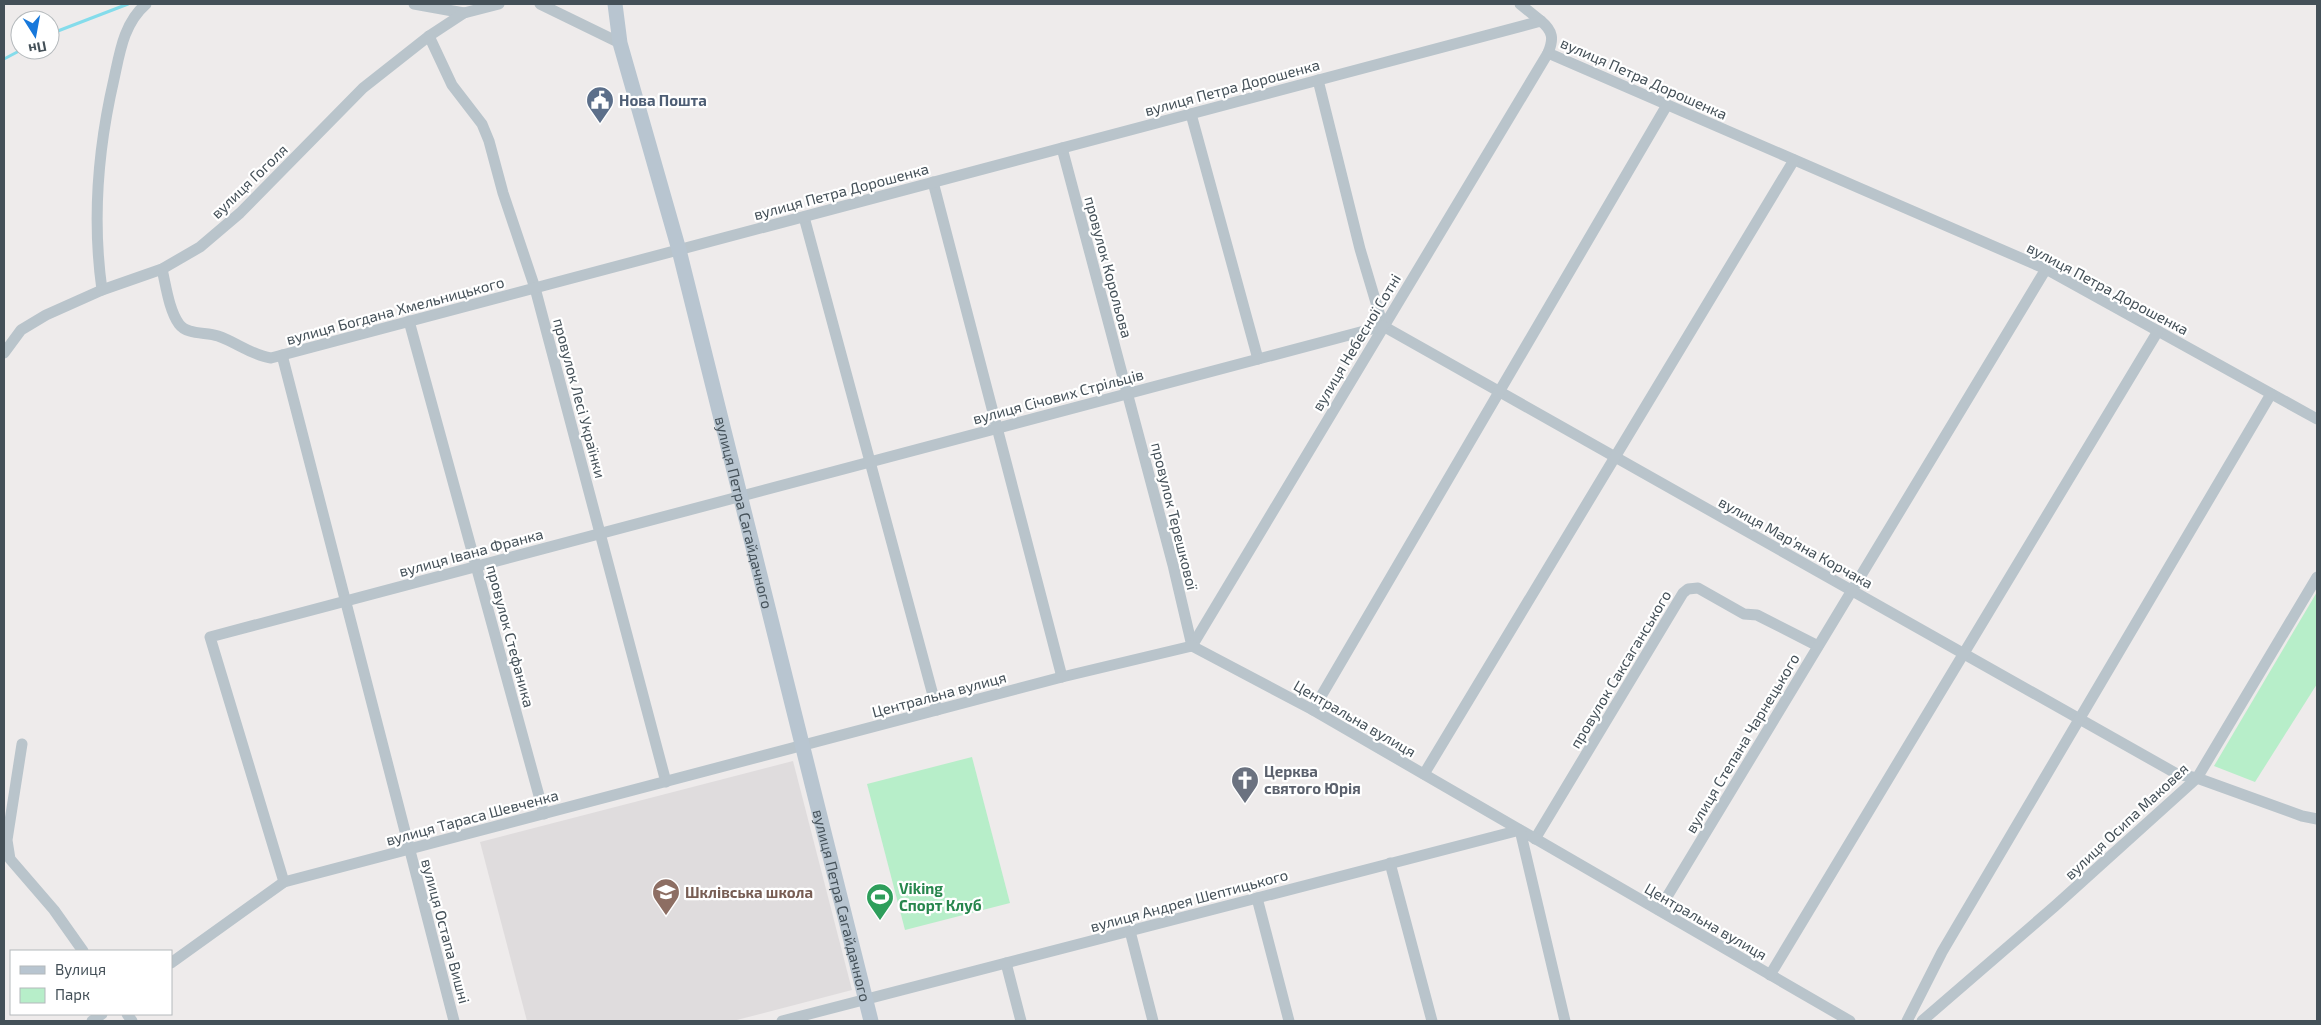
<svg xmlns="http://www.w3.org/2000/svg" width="2321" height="1025" viewBox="0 0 2321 1025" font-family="'Exo 2',sans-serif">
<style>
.education{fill:#dfdcdd}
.green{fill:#b7eec9}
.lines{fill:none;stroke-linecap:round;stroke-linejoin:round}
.stream{stroke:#84dceb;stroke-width:3}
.street{stroke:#b9c4cb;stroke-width:11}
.secondary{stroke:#b8c5d0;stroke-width:15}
.labels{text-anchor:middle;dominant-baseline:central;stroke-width:4.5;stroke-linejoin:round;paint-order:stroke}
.street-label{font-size:15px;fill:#445058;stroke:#fff}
.service-label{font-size:15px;font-weight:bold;fill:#4e5e75;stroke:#fff;text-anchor:start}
.worship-label{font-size:15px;font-weight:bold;fill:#5b616d;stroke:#fff;text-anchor:start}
.leisure-label{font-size:15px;font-weight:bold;fill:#27864d;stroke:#fff;text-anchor:start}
.education-label{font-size:15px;font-weight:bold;fill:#785e54;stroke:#fff;text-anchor:start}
</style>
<rect width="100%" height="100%" fill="#eeebeb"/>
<path class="education" d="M 793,761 L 852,990 L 733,1021 L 527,1021 L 480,842 Z"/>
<g class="green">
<path d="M 2317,592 L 2317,684 L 2255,782 L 2214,766 Z"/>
<path d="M 972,757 L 1010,903 L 905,930 L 867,784 Z"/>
</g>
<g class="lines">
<g class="stream">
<path d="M 50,34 L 128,4"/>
<path d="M 4,59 L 21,50"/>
</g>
<g class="street">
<path d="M 414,4 L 464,13"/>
<path d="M 540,4 L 620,43"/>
<path d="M 1520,4 L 1541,21"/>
<path d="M 429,36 L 452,85 L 482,124 L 489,141 L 503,193 L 535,288 L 666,782"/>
<path d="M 1318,80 L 1360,249 L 1383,326"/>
<path d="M 1191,114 L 1258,359"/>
<path d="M 1062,148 L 1173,565 L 1192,646"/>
<path d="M 933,182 L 1062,677"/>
<path d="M 804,217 L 937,710"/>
<path d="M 162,269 C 166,286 169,310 179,324 C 187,335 205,332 218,336 C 236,342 251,355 271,358 L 1541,21 C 1553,31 1554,39 1548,53 L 2046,269 L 2317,419"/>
<path d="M 102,290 C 92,219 98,148 114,79 C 120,51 124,23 146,4"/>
<path d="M 409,321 L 544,814"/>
<path d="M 1383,326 L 2177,774 L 2197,778 L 2302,816 L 2317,819"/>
<path d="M 4,353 L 21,330 L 46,315 L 102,290 L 162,269 L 200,247 L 240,213 L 363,88 L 429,36 L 464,13 L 499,4"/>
<path d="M 282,355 L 454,1021"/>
<path d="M 1192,646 L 1548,53"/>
<path d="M 1313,710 L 1667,105"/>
<path d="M 22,744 L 7,840 L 10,859 L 54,910 L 83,951"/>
<path d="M 1424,774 L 1794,160"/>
<path d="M 1535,839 L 1683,593 L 1688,589 L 1698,588 L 1744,614 L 1757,615 L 1818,646"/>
<path d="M 1390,863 L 1432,1021"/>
<path d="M 284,882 L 210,637 L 1383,326"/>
<path d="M 1257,898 L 1289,1021"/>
<path d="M 1659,910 L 2046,269"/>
<path d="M 1130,931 L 1153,1021"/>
<path d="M 171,963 L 284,882 L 1062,677 L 1192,646 L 1313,710 L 1850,1021"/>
<path d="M 1006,963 L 1021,1021"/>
<path d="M 1770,975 L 2158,331"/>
<path d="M 127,1014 L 132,1021"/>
<path d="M 92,1021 L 102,1014"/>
<path d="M 782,1021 L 1520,830 L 1565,1021"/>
<path d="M 1907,1021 L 1942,952 L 2271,394"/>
<path d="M 1922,1021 L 2055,906 L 2197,778 L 2317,577"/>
</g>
<path class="secondary" id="s1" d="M 615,4 L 620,43 L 679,250 L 871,1021"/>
</g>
<defs>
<g id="civic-pin" transform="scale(1.4375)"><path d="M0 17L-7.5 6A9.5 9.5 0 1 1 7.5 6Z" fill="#5c6f8a" stroke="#fff"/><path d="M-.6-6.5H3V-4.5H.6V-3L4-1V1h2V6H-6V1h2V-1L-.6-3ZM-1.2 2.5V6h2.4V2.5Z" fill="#fff"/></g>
<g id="church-pin" transform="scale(1.4375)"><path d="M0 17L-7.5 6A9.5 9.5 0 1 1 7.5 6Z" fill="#6b7280" stroke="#fff"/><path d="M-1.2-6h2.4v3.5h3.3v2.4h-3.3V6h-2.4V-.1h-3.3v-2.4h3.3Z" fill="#fff"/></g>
<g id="school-pin" transform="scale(1.4375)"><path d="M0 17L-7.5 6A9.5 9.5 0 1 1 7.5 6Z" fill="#8d6e63" stroke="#fff"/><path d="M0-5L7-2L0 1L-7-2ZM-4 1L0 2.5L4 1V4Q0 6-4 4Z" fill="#fff"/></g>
<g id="stadium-pin" transform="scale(1.4375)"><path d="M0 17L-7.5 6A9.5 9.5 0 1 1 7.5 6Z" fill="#2e9e5b" stroke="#fff"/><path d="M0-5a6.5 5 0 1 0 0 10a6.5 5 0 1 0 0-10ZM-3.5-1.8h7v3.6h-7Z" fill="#fff"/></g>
</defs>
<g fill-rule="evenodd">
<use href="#civic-pin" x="600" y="100"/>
<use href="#church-pin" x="1245" y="780"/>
<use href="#school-pin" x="666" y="892"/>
<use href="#stadium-pin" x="880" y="897"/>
</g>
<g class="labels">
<g class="street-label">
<text transform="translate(1644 78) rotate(24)">вулиця Петра Дорошенка</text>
<text transform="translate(1232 87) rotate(-15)">вулиця Петра Дорошенка</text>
<text transform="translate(249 181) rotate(-44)">вулиця Гоголя</text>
<text transform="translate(841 191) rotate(-15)">вулиця Петра Дорошенка</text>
<text transform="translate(1109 267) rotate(75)">провулок Корольова</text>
<text transform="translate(2108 288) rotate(28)">вулиця Петра Дорошенка</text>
<text transform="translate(395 310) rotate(-15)">вулиця Богдана Хмельницького</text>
<text transform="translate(1356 342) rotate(-59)">вулиця Небесної Сотні</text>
<text transform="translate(1058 396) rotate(-15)">вулиця Січових Стрільців</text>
<text transform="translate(580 398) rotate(75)">провулок Лесі Українки</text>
<text stroke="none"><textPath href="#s1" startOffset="525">вулиця Петра Сагайдачного</textPath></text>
<text transform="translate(1175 516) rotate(76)">провулок Терешкової</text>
<text transform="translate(1796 542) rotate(29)">вулиця Мар'яна Корчака</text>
<text transform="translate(471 552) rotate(-15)">вулиця Івана Франка</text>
<text transform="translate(511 636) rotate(75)">провулок Стефаника</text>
<text transform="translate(1620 669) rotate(-59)">провулок Саксаганського</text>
<text transform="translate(939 694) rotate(-15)">Центральна вулиця</text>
<text transform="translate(1355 718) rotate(30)">Центральна вулиця</text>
<text transform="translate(1742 743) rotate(-59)">вулиця Степана Чарнецького</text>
<text transform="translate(472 817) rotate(-15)">вулиця Тараса Шевченка</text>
<text transform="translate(2126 821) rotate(-43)">вулиця Осипа Маковея</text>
<text transform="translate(1189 900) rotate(-15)">вулиця Андрея Шептицького</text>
<text stroke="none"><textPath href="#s1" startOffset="930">вулиця Петра Сагайдачного</textPath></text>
<text transform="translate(1706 921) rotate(30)">Центральна вулиця</text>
<text transform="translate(446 931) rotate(75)">вулиця Остапа Вишні</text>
</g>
<g class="service-label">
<text x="619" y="100">Нова Пошта</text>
</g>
<g class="worship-label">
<text x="1264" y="771">Церква<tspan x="1264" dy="17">святого Юрія</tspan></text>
</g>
<g class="leisure-label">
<text x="899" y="888">Viking<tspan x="899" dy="17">Спорт Клуб</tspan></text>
</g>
<g class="education-label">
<text x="685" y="892">Шклівська школа</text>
</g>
</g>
<rect width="2321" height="1025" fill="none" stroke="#445058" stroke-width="10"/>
<rect x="10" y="950" width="162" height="65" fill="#ffffff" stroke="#b4b9bc"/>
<rect x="20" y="966" width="25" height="8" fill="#b8c5d0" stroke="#b4b9bc"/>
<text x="55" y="975" font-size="15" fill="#445058">Вулиця</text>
<rect x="20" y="988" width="25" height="15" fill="#b7eec9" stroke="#b4b9bc"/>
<text x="55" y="1000" font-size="15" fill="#445058">Парк</text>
<g transform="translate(35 35) rotate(169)"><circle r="24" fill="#ffffff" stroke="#b4b9bc"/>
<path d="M0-4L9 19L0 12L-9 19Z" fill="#1778db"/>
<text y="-8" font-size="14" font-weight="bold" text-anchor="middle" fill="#445058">Пн</text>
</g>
</svg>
